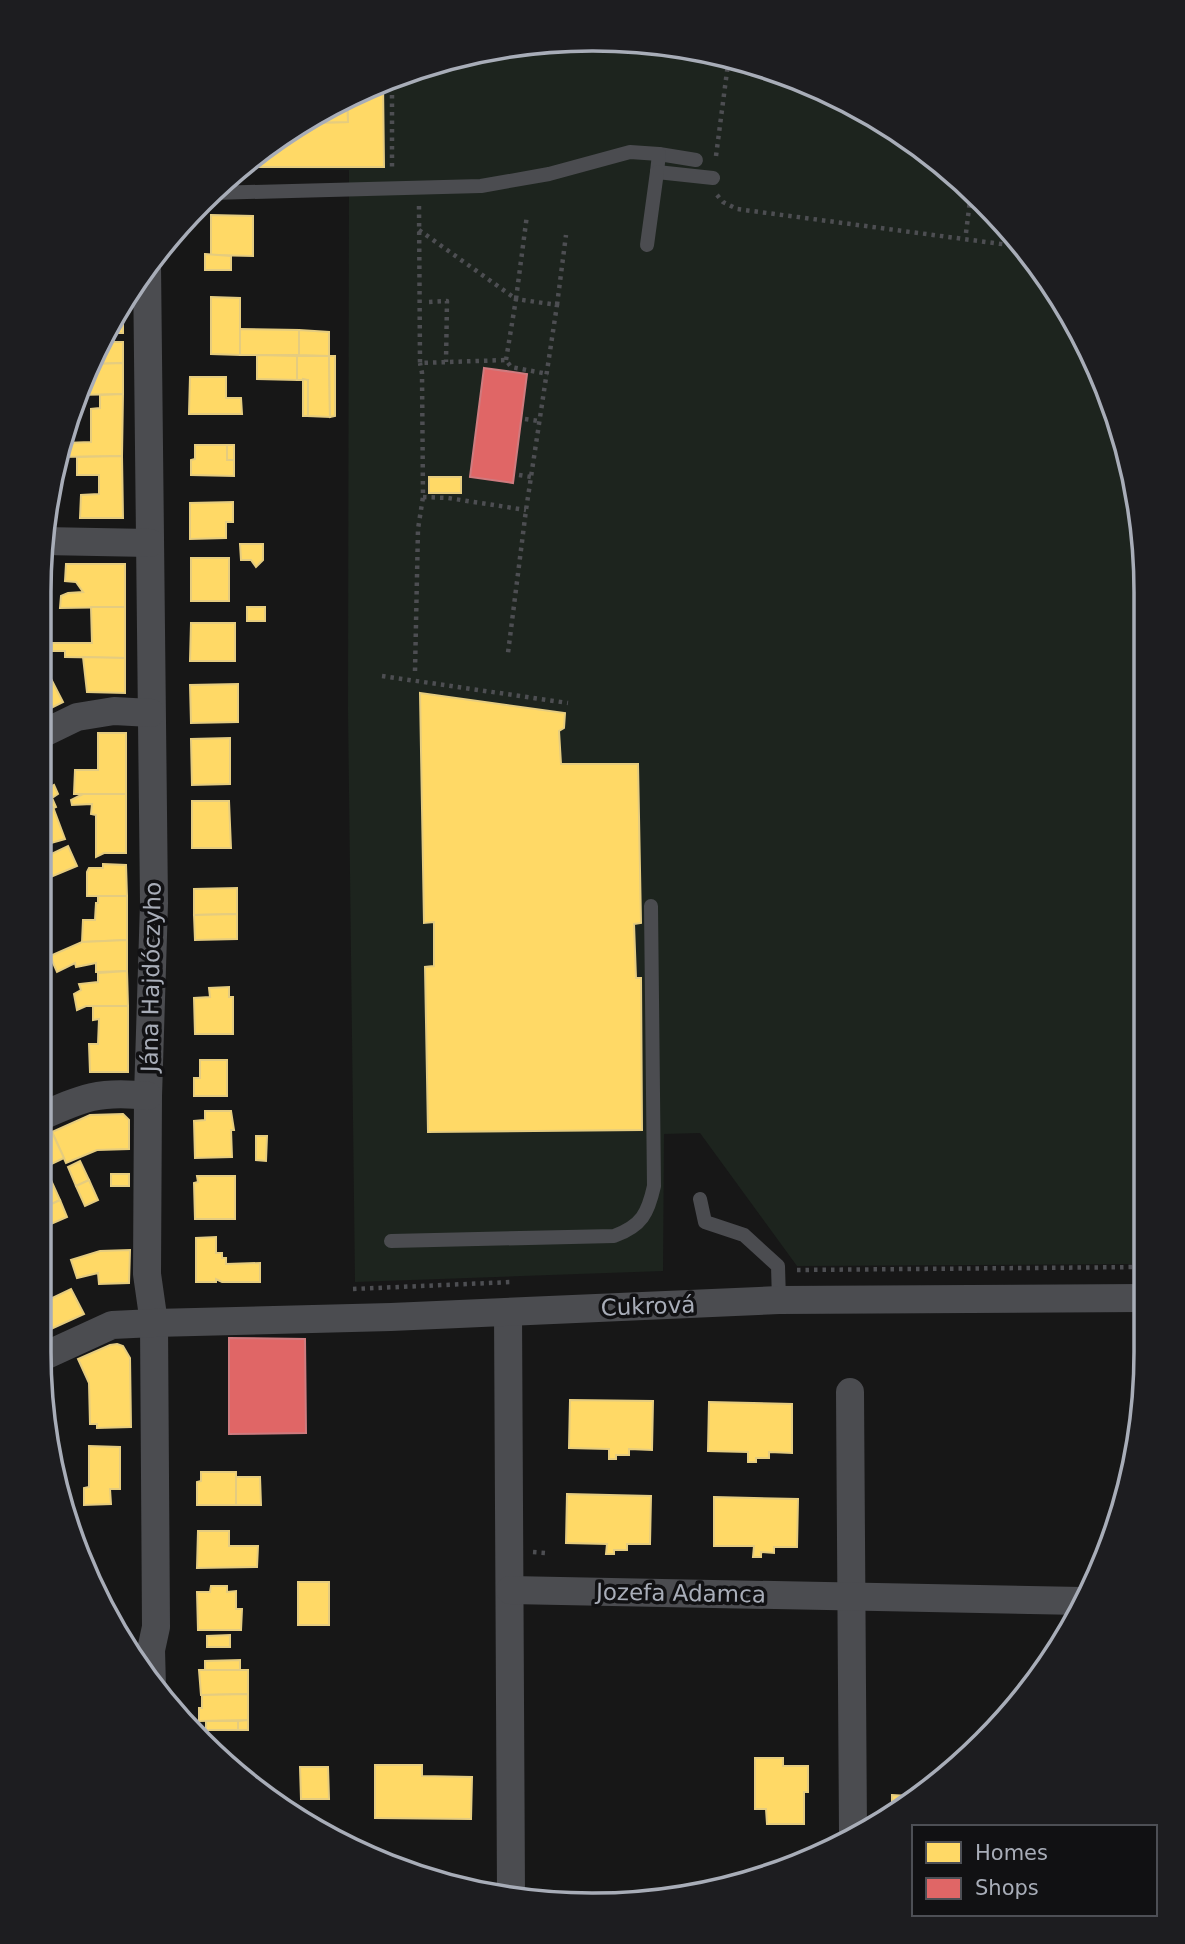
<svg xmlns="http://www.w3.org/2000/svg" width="1185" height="1944" viewBox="0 0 1185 1944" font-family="'DejaVu Sans',sans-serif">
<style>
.green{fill:#1d241e}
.homes{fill:#ffd966;stroke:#e5cc7f;stroke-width:2}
.shops{fill:#e06666;stroke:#cf7b7f;stroke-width:2}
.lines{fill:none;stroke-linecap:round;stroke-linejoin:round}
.path{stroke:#4d4e52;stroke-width:4.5;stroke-dasharray:3.5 5;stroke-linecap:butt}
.lane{stroke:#4b4c50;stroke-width:14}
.street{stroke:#4b4c50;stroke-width:28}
.labels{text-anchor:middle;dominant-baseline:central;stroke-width:7;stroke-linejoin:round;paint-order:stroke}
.street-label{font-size:23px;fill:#a8adb8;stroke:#111113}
.rim{fill:none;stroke:#a8adb8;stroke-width:3.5}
</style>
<rect width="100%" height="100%" fill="#171717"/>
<path class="green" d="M 628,40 L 735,57 L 837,95 L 929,153 L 1009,228 L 1072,316 L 1117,415 L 1145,556 L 1142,1264 L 797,1266 L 700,1133 L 664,1134 L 663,1271 L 355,1282 L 348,710 L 349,170 L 239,167 L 315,113 L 414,68 L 520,43 Z"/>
<g class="homes">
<path d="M 383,82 L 384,167 L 240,167 L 302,123 L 348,122 L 347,98 Z"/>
<path d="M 347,98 L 348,122 L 302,123 L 315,113 Z"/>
<path d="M 211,215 L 253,216 L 253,256 L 211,255 Z"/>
<path d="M 205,254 L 231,256 L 231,270 L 205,270 Z"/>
<path d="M 211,297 L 240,298 L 240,355 L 211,354 Z"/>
<path d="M 123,308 L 123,333 L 108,333 Z"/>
<path d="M 240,329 L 299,330 L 299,355 L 240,355 Z"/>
<path d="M 299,330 L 329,332 L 329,356 L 299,355 Z"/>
<path d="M 103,342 L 123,342 L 123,363 L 90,364 Z"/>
<path d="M 257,355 L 297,356 L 297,380 L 257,379 Z"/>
<path d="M 297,356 L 329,356 L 330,417 L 308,416 L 308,380 L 297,380 Z"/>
<path d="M 329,356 L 335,356 L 335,416 L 330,417 Z"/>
<path d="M 123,363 L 123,394 L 77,395 L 82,379 L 93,379 L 94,364 Z"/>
<path d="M 190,377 L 226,377 L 226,398 L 241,398 L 242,414 L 189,414 Z"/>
<path d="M 303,379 L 308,380 L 308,416 L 303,416 Z"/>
<path d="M 123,394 L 122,456 L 60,457 L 64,443 L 91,442 L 91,409 L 100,408 L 100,395 Z"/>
<path d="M 195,445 L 227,445 L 227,460 L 234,460 L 234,476 L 191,475 L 191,460 L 195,459 Z"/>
<rect x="227" y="445" width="7" height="15"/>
<path d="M 122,456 L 123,518 L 80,518 L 81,495 L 99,494 L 99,475 L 77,475 L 77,457 Z"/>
<rect x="429" y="477" width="32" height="16"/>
<path d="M 233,502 L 233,522 L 226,522 L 226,538 L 190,539 L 190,503 Z"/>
<path d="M 240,544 L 263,544 L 263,560 L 256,567 L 251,560 L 241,560 Z"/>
<rect x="191" y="558" width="38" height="43"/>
<path d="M 66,564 L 125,564 L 125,607 L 60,608 L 61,596 L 68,593 L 83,592 L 76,582 L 65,581 Z"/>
<path d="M 43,596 L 50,596 L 49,608 L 43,608 Z"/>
<path d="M 91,607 L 125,607 L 125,658 L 65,657 L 65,651 L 52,651 L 52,643 L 92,643 Z"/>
<rect x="247" y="607" width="18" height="14"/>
<path d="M 191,623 L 235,623 L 235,661 L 190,661 Z"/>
<path d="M 83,657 L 125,658 L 125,693 L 87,692 Z"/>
<path d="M 46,669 L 63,702 L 45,711 L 42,697 L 42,670 Z"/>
<path d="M 238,684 L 238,722 L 191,723 L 190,685 Z"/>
<path d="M 420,693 L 565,713 L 564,728 L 559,731 L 561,764 L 638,764 L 641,923 L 634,924 L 636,978 L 641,978 L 642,1130 L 428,1132 L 425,967 L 434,966 L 434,922 L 424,923 Z"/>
<path d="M 98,733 L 126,733 L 126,794 L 74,794 L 75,770 L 98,770 Z"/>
<path d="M 230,738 L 230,784 L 192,785 L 191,739 Z"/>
<path d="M 54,785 L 58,794 L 52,798 L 56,807 L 42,813 L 42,792 Z"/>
<path d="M 83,794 L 126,794 L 126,853 L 104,853 L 96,857 L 96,815 L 91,814 L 92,804 L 72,805 L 71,800 Z"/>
<path d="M 192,801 L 229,801 L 231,848 L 192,848 Z"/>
<path d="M 53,807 L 65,839 L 51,843 L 42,813 Z"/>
<path d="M 45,826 L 51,843 L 41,847 L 41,827 Z"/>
<path d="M 68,846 L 77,866 L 41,881 L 41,859 Z"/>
<path d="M 103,864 L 126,865 L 127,896 L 87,896 L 87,872 L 89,868 L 103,868 Z"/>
<path d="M 237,888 L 237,914 L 194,915 L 194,889 Z"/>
<path d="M 98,896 L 127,896 L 127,940 L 82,942 L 83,920 L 95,920 L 96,903 L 98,903 Z"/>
<path d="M 237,914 L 237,939 L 195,940 L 194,915 Z"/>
<path d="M 127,940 L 127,971 L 96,972 L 96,963 L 76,967 L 75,963 L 57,972 L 50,956 L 82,942 Z"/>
<path d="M 127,971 L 128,1006 L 86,1006 L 77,1010 L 74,994 L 81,990 L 79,984 L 98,982 L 98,973 Z"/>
<path d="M 229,987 L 229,997 L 233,997 L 233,1034 L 195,1034 L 194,998 L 210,997 L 209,988 Z"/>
<path d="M 93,1006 L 128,1006 L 128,1072 L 90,1072 L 89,1044 L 98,1044 L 99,1019 L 93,1020 Z"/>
<path d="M 200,1060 L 227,1060 L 227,1096 L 194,1096 L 194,1078 L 200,1078 Z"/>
<path d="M 40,1061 L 49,1082 L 40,1086 Z"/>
<path d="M 205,1111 L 231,1111 L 234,1130 L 231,1130 L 232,1157 L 195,1158 L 194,1121 L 205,1120 Z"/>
<path d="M 123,1114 L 129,1120 L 129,1149 L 97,1150 L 66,1163 L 52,1132 L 90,1115 Z"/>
<path d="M 52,1132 L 64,1158 L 45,1167 L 60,1200 L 43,1208 L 39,1199 L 40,1137 Z"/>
<path d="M 256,1136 L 267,1136 L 266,1161 L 256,1160 Z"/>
<path d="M 80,1161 L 89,1180 L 76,1186 L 68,1167 Z"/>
<rect x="111" y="1174" width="18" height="12"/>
<path d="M 197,1176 L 235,1176 L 235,1219 L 195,1219 L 194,1183 L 198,1182 Z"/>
<path d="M 89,1180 L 98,1200 L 85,1206 L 76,1186 Z"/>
<path d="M 60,1200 L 67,1217 L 51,1224 L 43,1208 Z"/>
<path d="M 216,1237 L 216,1253 L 222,1253 L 222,1258 L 226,1258 L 226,1264 L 260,1263 L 260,1282 L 222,1282 L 216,1279 L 216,1282 L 196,1282 L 196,1238 Z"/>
<path d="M 130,1250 L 129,1283 L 99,1284 L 98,1273 L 77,1278 L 71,1260 L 100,1251 Z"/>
<path d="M 71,1289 L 84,1314 L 40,1334 L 39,1300 L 43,1298 L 44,1302 Z"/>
<path d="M 117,1344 L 123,1346 L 130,1358 L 131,1427 L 97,1428 L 97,1424 L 90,1424 L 89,1383 L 78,1359 L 110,1345 Z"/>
<path d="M 570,1400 L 653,1401 L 652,1450 L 629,1449 L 629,1455 L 616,1455 L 616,1459 L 609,1459 L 609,1449 L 569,1448 Z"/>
<path d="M 709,1402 L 792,1404 L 792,1453 L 769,1452 L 769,1458 L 756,1458 L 756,1462 L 748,1462 L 748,1452 L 708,1451 Z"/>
<path d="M 89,1446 L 120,1447 L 120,1489 L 110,1489 L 111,1504 L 84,1505 L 84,1488 L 89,1487 Z"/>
<path d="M 201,1472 L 236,1472 L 236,1505 L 197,1505 L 197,1482 L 201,1481 Z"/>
<path d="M 236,1477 L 260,1477 L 261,1505 L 236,1505 Z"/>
<path d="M 567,1494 L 651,1496 L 650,1544 L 627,1544 L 627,1550 L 614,1550 L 614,1554 L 606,1554 L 607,1544 L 566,1543 Z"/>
<path d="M 714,1497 L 798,1499 L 797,1547 L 774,1547 L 774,1553 L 761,1552 L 761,1557 L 753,1557 L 754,1546 L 714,1546 Z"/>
<path d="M 198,1531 L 229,1531 L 229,1546 L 258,1546 L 257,1567 L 197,1568 Z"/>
<rect x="298" y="1582" width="31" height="43"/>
<path d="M 211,1586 L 227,1586 L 227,1592 L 236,1591 L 236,1609 L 242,1609 L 241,1630 L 198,1630 L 197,1592 L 210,1592 Z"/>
<path d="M 230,1635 L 230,1647 L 207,1647 L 207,1636 Z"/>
<path d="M 240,1660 L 240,1670 L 205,1670 L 205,1661 Z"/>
<path d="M 199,1670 L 248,1670 L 248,1694 L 201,1695 Z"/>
<path d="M 248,1694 L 248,1720 L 199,1721 L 199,1708 L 202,1708 L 202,1695 Z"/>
<path d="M 248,1720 L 248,1730 L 238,1730 L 238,1721 Z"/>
<rect x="206" y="1721" width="32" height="9"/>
<path d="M 755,1758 L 783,1758 L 783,1766 L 808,1766 L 808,1792 L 804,1792 L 804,1824 L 767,1824 L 766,1809 L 755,1809 Z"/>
<path d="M 375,1765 L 422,1765 L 422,1776 L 472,1777 L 471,1819 L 375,1818 Z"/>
<path d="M 300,1767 L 328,1767 L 329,1799 L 301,1799 Z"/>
<path d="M 892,1795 L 908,1796 L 907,1799 L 915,1799 L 892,1811 Z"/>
</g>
<g class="shops">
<path d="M 484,368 L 527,374 L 513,483 L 470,477 Z"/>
<path d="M 229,1338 L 305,1339 L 306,1433 L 229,1434 Z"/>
</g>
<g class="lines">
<g class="path">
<path d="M 392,78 L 392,169"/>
<path d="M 716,156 L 729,56"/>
<path d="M 717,195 L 723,202 L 737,209 L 1024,247"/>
<path d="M 419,206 L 420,363 L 506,360 L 511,367 L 548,374"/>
<path d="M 419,230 L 516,299 L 527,215"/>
<path d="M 966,233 L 971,192"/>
<path d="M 429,302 L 447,301 L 446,362"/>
<path d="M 557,305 L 566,235"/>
<path d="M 506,360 L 516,299 L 557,305 L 526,510 L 508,653"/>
<path d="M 525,419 L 539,421"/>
<path d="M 519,475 L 531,477"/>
<path d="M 423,497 L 448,498 L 526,510"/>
<path d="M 415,671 L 418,529 L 423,497 L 422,373 L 420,363"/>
<path d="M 382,676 L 568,703"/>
<path d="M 797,1270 L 1142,1267"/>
<path d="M 353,1289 L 512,1282"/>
<path d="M 533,1552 L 546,1553"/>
</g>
<g class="lane">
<path d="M 659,154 L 696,160"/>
<path d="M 212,193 L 481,186 L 549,174 L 630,152 L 659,154 L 657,172 L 713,178"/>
<path d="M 647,245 L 657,172"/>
<path d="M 700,1199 L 705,1222 L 744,1235 L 778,1266 L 779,1300"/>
<path d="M 391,1241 L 614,1236 C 642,1226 648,1213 654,1186 L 651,906"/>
</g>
<g class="street">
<path d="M 147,265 L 154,903 L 148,1096 L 147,1274 L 154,1323 L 156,1627 L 151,1650 L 152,1687"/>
<path d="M 43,541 L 150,543"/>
<path d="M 42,734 L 77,717 L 114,711 L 151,713"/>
<path d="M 40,1117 C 82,1098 100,1090 148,1096"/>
<path d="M 508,1312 L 511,1892"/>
<path d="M 40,1358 L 112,1325 L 154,1323 L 391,1317 L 779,1300 L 1142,1298"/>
<path d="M 850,1392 L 853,1832"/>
<path d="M 510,1590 L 1082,1601"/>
</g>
</g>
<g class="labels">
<g class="street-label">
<text transform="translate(151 977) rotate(-89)">Jána Hajdóczyho</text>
<text transform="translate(648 1306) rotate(-2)">Cukrová</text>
<text transform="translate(681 1593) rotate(1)">Jozefa Adamca</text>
</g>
</g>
<path d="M0 0H1185V1944H0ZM592 51H593A541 541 0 0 1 1134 592V1352A541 541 0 0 1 593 1893H592A541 541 0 0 1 51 1352V592A541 541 0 0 1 592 51Z" fill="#1d1d20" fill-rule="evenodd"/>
<path class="rim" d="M592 51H593A541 541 0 0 1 1134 592V1352A541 541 0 0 1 593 1893H592A541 541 0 0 1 51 1352V592A541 541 0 0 1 592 51Z"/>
<rect x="912" y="1825" width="245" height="91" fill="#111113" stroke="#4d4f55" stroke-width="2"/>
<rect x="926" y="1842" width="35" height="21" fill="#ffd966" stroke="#4d4f55" stroke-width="2"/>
<text x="975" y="1860" font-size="21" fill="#a8adb8">Homes</text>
<rect x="926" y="1878" width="35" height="21" fill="#e06666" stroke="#4d4f55" stroke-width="2"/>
<text x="975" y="1895" font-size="21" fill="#a8adb8">Shops</text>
</svg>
